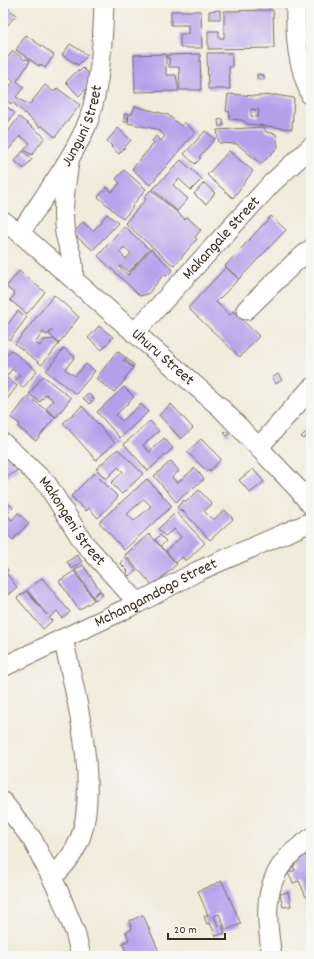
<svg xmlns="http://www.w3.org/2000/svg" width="314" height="959" viewBox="0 0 314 959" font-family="Dekko,sans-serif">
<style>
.building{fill:#b59feb;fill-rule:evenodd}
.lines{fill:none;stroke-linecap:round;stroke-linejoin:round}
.minor-casing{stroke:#7a6e60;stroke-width:21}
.minor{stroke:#fff;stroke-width:19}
.labels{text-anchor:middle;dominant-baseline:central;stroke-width:3.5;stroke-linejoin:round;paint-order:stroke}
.street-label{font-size:16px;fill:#3b2a1e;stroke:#f6f6f2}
</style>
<rect width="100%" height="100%" fill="#f6f6f2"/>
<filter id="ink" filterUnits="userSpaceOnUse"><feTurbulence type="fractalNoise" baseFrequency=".025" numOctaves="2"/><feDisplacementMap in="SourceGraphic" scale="8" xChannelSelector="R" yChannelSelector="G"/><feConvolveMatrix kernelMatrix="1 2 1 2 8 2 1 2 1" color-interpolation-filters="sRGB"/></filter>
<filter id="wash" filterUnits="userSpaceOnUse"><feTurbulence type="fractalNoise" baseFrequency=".012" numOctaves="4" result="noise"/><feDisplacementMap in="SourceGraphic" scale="16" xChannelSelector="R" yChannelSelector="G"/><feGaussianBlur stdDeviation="0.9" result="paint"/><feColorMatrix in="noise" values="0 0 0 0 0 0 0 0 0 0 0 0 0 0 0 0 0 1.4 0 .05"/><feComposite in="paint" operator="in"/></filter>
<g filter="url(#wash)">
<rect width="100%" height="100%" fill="#f0ecdb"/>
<g id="blocks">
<g class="building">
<path d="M 208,3 L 239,3 L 240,4 L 208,5 Z"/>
<path d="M 3,4 L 16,15 L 3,31 Z"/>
<path d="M 220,10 L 220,19 L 209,19 L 209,11 Z"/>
<path d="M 273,10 L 274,48 L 208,49 L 208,31 L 219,31 L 219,38 L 224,38 L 224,11 Z"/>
<path d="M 171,11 L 201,11 L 202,48 L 180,48 L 180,34 L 188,34 L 188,25 L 171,25 Z"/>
<path d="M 26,35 L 54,55 L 45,68 L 40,64 L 39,66 L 16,50 Z"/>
<path d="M 70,44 L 88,55 L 78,65 L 62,55 Z"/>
<path d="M 13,51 L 25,60 L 26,59 L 30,61 L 17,81 L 24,87 L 16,97 L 29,105 L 45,85 L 54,92 L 57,88 L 80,105 L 55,137 L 42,126 L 40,127 L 12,102 L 11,104 L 3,98 L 3,72 L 9,77 L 4,83 L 9,87 L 14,81 L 3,71 L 3,63 Z"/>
<path d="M 207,53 L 232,53 L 232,67 L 229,67 L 230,89 L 208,89 Z"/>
<path d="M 166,54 L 166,75 L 176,75 L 179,91 L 135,92 L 134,55 Z"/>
<path d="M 200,54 L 201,90 L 180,90 L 179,67 L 169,67 L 169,58 L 167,58 L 167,55 Z"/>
<path d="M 83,68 L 93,78 L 91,84 L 79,96 L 66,82 L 78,70 L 79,72 Z"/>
<path d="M 257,74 L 264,75 L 264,80 L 257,79 Z"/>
<path d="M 228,94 L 256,96 L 275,95 L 294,98 L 292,129 L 248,124 L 242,120 L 229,119 L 230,112 L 226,111 ZM 251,109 L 259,110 L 258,117 L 251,116 Z"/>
<path d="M 3,104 L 15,113 L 3,129 Z"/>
<path d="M 135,106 L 168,115 L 181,126 L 184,122 L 195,132 L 150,185 L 132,169 L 154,143 L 152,141 L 156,136 L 161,141 L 165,136 L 156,129 L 128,123 L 129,114 L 132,114 Z"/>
<path d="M 124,114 L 128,114 L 127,122 L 124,122 Z"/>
<path d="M 19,117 L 45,137 L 32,155 L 24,150 L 30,143 L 20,136 L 10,148 L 5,153 L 3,151 L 3,138 Z"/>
<path d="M 223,119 L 224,125 L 219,127 L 218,120 Z"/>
<path d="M 264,127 L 266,132 L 276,134 L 278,147 L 261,164 L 237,144 L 219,143 L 217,130 Z"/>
<path d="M 118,128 L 131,140 L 119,154 L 111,147 L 112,146 L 107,141 Z"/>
<path d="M 205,131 L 215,139 L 199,157 L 201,158 L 195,164 L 184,154 Z"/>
<path d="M 23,151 L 32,159 L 24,169 L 15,161 Z"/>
<path d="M 229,151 L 253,171 L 233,198 L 207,175 Z"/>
<path d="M 181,160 L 202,179 L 191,190 L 179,179 L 173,185 L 188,199 L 177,211 L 153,189 Z"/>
<path d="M 124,170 L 146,189 L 132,206 L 133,207 L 123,219 L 98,197 L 107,187 L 112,192 L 120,183 L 116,179 Z"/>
<path d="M 204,183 L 215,193 L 206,204 L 194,194 Z"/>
<path d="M 151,190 L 185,219 L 187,217 L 201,230 L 195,237 L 197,239 L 174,266 L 125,223 L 146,199 L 144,197 Z"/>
<path d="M 107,214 L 118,223 L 93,250 L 73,234 L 83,222 L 93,231 Z"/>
<path d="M 271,216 L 286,230 L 239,279 L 225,266 Z"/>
<path d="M 124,226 L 149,249 L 129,272 L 121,266 L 119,267 L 128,275 L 151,249 L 173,270 L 166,276 L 164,274 L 148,294 L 140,296 L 98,256 ZM 124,247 L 131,253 L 126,259 L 119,252 Z"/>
<path d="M 226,267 L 239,279 L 216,302 L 230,315 L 233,311 L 259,336 L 240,357 L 188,308 Z"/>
<path d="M 19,271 L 45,292 L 27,314 L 10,300 L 15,294 L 6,287 Z"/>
<path d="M 54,295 L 79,317 L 59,343 L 49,334 L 53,329 L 47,335 L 43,332 L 35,343 L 40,346 L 44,340 L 53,339 L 59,344 L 42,365 L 15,344 Z"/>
<path d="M 18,311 L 27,317 L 10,340 L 3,335 L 3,320 L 8,324 Z"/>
<path d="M 99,326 L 113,337 L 102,350 L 88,338 Z"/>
<path d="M 64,348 L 75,357 L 65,369 L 75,376 L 86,364 L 95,371 L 76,394 L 46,371 Z"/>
<path d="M 11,350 L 37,371 L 23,388 L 15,381 L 20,375 L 12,369 L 6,377 L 17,386 L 5,402 L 8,404 L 3,410 L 3,360 Z"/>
<path d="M 117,351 L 126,358 L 123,361 L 133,368 L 125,378 L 126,379 L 114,392 L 96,379 Z"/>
<path d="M 126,358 L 134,365 L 133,367 L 125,360 Z"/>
<path d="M 278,374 L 282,380 L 276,384 L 272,378 Z"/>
<path d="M 43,376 L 71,398 L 56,417 L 46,409 L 53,400 L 46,394 L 40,402 L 29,394 Z"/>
<path d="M 124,387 L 134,397 L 116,415 L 122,421 L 141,404 L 148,412 L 120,438 L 97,412 Z"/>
<path d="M 88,393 L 94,399 L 89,404 L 83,398 Z"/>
<path d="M 28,396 L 55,417 L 36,441 L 18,427 L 20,424 L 11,418 Z"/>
<path d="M 171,404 L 193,428 L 181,439 L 159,415 Z"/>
<path d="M 82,406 L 115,443 L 96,460 L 63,423 Z"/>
<path d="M 150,421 L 159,431 L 143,445 L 149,452 L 164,438 L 173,448 L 148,471 L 124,444 Z"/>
<path d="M 226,431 L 230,434 L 227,436 L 224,433 Z"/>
<path d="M 306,432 L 308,435 L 304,439 L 301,437 Z"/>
<path d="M 201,439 L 221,459 L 210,471 L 209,469 L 207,471 L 187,452 Z"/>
<path d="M 3,448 L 19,469 L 3,480 Z"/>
<path d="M 118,449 L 143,474 L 122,494 L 111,483 L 123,472 L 118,467 L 106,479 L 96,469 Z"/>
<path d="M 171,461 L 179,471 L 172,477 L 177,483 L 195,468 L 204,479 L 176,502 L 154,476 Z"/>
<path d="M 253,469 L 264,482 L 250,493 L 239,480 Z"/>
<path d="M 94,473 L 118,497 L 98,518 L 89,508 L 86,511 L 71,496 Z"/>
<path d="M 147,479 L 172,506 L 124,550 L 99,522 ZM 144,499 L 151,506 L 134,521 L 127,514 Z"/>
<path d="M 199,490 L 212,504 L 204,511 L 213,520 L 225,510 L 233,519 L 210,540 L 182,510 L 181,511 L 177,507 L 184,500 L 186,502 Z"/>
<path d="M 3,492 L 7,496 L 4,499 L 13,508 L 6,515 L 12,520 L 18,513 L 29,523 L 13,540 L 3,531 Z"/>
<path d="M 176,512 L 205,543 L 186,561 L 182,557 L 176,563 L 166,551 L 181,537 L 174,529 L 165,536 L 158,529 Z"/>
<path d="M 149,534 L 177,564 L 153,586 L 125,555 Z"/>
<path d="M 160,535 L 166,541 L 161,546 L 155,540 Z"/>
<path d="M 77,555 L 82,562 L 72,569 L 67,562 Z"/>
<path d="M 125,557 L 136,570 L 129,576 L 127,574 L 128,571 L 121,564 Z"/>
<path d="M 3,564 L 8,570 L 6,573 L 17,587 L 3,599 Z"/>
<path d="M 83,565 L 100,590 L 94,595 L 101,591 L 103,595 L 95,600 L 75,570 Z"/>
<path d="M 74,571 L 94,600 L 79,610 L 59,581 Z"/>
<path d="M 42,578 L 70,612 L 62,618 L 57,611 L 49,618 L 52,621 L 43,629 L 17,598 L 26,591 L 47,615 L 27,590 Z"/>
<path d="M 304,851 L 311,867 L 311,894 L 306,897 L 299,881 L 293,883 L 288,873 L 295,870 L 289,858 Z"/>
<path d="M 222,881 L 241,924 L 226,930 L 219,914 L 214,916 L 218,926 L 222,925 L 225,933 L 216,936 L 210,923 L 207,924 L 204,916 L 208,915 L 198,891 Z"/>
<path d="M 288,892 L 291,906 L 283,907 L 280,894 Z"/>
<path d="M 143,915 L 161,956 L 128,956 L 122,943 L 129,940 L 126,932 L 132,929 L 129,921 Z"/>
</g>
</g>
</g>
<g filter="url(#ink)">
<use href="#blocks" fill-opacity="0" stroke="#7a6e60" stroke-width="1"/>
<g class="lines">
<g class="minor-casing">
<g id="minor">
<path d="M 296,3 C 295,39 297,62 311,96"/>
<path d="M 69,163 C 66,183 62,204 64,225 C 65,246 76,255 73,279"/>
<path id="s1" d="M 3,221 L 20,233 L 220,407 L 297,488 L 311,505"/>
<path id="s2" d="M 20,233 C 42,199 68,166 85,129 C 100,97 103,39 104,3"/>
<path d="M 246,310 L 294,263 L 311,249"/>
<path id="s3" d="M 134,333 L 272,183 L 311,147"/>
<path id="s4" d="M 3,443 L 47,484 L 84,543 L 138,603"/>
<path d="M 259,447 L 311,388"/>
<path id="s5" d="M 3,667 L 138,603 L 198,571 L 311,522"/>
<path d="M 3,802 L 32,839 L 58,890 L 75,932 L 81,956"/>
<path d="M 52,878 C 63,867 73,856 79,841 C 100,790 76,692 63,639"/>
<path d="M 272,956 C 266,920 262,884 289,856 C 295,849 304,844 311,838"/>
</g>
</g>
<use href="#minor" class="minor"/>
</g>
</g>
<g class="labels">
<g class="street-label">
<text stroke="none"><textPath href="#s2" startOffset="125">Junguni Street</textPath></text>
<text stroke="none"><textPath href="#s3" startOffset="129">Makangale Street</textPath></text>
<text stroke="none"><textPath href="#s1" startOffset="210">Uhuru Street</textPath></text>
<text stroke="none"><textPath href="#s4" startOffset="105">Makongeni Street</textPath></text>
<text stroke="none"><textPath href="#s5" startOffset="170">Mchangamdogo Street</textPath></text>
</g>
</g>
<rect width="314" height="959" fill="none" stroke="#f6f6f2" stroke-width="16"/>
<path d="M168 933v6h57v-6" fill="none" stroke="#3b2a1e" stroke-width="2"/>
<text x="174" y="933" font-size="12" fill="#3b2a1e" stroke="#f6f6f2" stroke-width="3" paint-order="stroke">20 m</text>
</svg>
